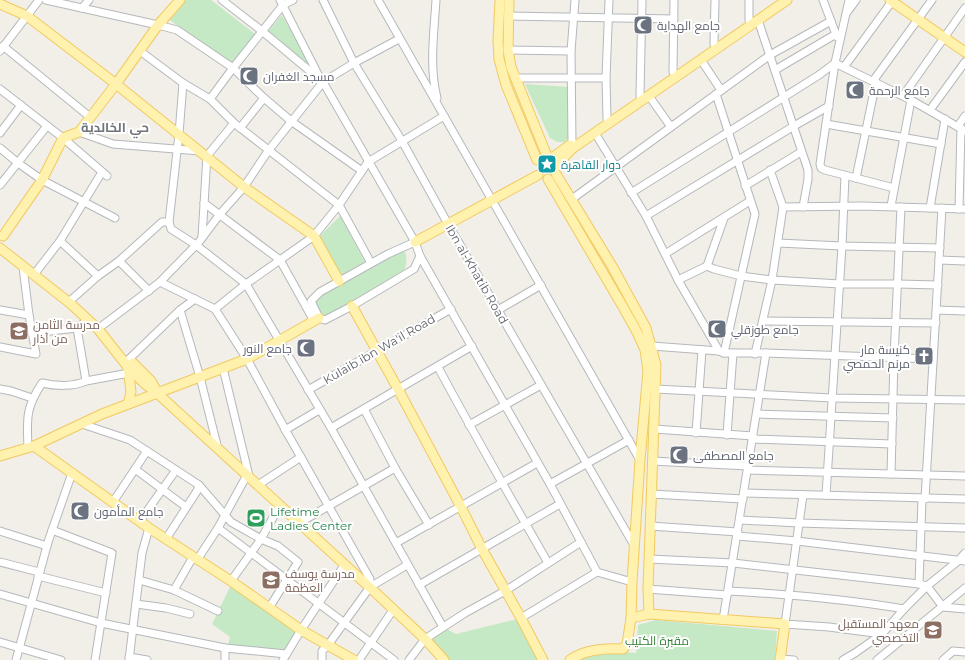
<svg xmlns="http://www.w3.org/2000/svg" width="965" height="660" viewBox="0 0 965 660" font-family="Montserrat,Cairo,sans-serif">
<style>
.green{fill:#c5e8c5}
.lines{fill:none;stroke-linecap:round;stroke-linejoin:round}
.minor-casing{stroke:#b5b8bc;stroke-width:9}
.major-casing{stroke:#f2c960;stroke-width:11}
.minor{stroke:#fff;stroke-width:7}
.major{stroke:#fff2af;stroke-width:9}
.labels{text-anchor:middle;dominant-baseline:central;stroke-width:4;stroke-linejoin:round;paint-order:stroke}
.worship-label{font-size:12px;fill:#5b616d;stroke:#fff;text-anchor:start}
.culture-label{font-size:12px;fill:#0d838f;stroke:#fff;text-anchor:start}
.street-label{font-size:12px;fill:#5f6368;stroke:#fff}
.education-label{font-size:12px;fill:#785e54;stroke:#fff;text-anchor:start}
.leisure-label{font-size:12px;fill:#27864d;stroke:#fff;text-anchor:start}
.park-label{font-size:12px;fill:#348238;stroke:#fff}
.neighbourhood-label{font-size:13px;font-weight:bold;fill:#70757a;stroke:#fff}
</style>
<rect width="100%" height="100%" fill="#f1efe8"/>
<g class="green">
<path d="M 186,0 L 211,0 L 255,34 L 230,65 L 170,20 Z"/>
<path d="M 282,15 L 309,63 L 306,65 L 266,34 Z"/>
<path d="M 525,84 L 569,87 L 569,136 L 565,142 L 558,142 L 550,138 Z"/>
<path d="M 340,216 L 365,262 L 340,276 L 319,237 Z"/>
<path d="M 401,251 L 405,252 C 407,259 407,264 404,270 L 326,317 L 320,316 L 316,301 L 325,293 Z"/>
<path d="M 232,583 L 296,632 L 285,652 L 228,645 L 230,637 L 212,624 Z"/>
<path d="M 521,618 L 543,660 L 444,660 L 425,639 L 443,627 L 456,634 Z"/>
<path d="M 656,620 L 777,631 L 775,660 L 579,660 L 583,657 L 608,651 L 636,653 L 638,625 Z"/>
</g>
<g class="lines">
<g class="minor-casing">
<g id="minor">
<path d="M 46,0 L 158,25 L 177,30 L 233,68 L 264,98 L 291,121 L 362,171"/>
<path d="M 222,0 L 262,31 L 323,82 L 415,242 L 420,256 L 550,484 L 597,572"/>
<path d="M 280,0 L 321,80"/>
<path d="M 323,0 L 354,63 L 402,141 L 448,224 L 634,545"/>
<path d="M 378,0 L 640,460"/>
<path d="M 436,0 C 434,33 429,66 437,98"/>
<path d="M 749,0 L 749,20"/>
<path d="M 823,0 L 837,37"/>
<path d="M 849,0 L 835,63 L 820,164 L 821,168 L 825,170 L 894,188"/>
<path d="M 82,8 L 89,0"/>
<path d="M 848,11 L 856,0"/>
<path d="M 508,16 L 674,19"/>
<path d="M 758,20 L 808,170 L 808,179 L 803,207"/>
<path d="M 714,44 L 715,0"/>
<path d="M 3,46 L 90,117"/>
<path d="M 508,50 L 571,51"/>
<path d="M 0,51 L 39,0"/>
<path d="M 140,51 L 183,83 L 210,99 L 234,123 L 339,205 L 371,263"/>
<path d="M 701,60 L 721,90"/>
<path d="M 844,67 L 893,0"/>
<path d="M 775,70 L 836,34"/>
<path d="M 673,72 L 674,0"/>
<path d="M 515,78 L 606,78"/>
<path d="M 873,81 L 932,0"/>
<path d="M 183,83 L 179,134 L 169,222 L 171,229 L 196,245 L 246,284 L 331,428 L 443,627"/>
<path d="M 0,89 L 63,138 L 107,176"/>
<path d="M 716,94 L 755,214 L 724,353"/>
<path d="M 640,96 L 642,0"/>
<path d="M 649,96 L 671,127"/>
<path d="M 903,96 L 965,8"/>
<path d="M 210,99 L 233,68 L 283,5 L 293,0"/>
<path d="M 930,110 L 965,62"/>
<path d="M 607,119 L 606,78 L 609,0"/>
<path d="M 826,124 L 941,144"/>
<path d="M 958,126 L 965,116"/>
<path d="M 240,128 L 264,98"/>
<path d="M 79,132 L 113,144 L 200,151"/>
<path d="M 0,133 L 21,105"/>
<path d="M 595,133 L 646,216 L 678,280 L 719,351"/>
<path d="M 572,144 L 571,51 L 575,0"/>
<path d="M 0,148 L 18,163 L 42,180 L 115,218"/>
<path d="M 856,178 L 876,82"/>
<path d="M 0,185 L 47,126"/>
<path d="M 745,186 L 801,152"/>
<path d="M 631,193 L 819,75 L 835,63 L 911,100 L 965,131"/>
<path d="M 572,199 L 770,55 L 831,21"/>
<path d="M 204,203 L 280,260 L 314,321"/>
<path d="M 891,206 L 911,100"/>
<path d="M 783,207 L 861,206 L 965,209"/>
<path d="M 930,208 L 945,119"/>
<path d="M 959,209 L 961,128"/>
<path d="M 646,216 L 794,126 L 829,106"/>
<path d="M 724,218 L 707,266 L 714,269 L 741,276 L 772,280 L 840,284 L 898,284 L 938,285"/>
<path d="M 202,237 L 207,156 L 234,123"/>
<path d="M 60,241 L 98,276"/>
<path d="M 415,242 L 388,254 L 320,292 L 311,301 L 319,318 L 325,320 L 352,306 L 414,269 L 420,256"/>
<path d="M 778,243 L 842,246 L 940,248"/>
<path d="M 665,254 L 750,201"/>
<path d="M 939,260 L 965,261"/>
<path d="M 119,261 L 149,291"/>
<path d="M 36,272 L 60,241 L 102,172"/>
<path d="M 678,280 L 707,266"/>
<path d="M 160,282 L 215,309 L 247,359 L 286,431 L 370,579 L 370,587"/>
<path d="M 71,300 L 98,276 L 119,261 L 162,222 L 169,222"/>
<path d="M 215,309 L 246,284 L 314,236 L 339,205 L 368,162 L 444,116"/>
<path d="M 0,310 L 29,315"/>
<path d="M 180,310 L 200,377 L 218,449"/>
<path d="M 498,310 L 541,285"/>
<path d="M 937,310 L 965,311"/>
<path d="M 763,321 L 936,323"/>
<path d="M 103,325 L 160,282 L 199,242 L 220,214 L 244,187 L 268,151 L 323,82 L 354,63 L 399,39"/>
<path d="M 77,328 L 86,381"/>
<path d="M 32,333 L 77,328 L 88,320"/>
<path d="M 652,346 L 719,351 L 724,353 L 766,353 L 933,359"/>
<path d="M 0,347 L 36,354 L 29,315 L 23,267"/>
<path d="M 755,354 L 772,280 L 783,207 L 770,170"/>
<path d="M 129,359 L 180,310 L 195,299"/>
<path d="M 438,367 C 473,433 511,498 548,563"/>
<path d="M 223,368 L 249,476"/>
<path d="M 0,389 L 11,391 L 32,398"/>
<path d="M 655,389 L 832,398 L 965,400"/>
<path d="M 308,390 L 451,309"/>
<path d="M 364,409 L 395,468 L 429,525"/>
<path d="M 757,414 L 893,418"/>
<path d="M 82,424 L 130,440 L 199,485 L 231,522 L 261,539 L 278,546 L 298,562 L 269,608"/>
<path d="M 469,425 L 541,385"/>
<path d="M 331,428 L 472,346"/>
<path d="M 654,429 L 753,436"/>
<path d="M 285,430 L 319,410"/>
<path d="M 696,433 L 702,350"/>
<path d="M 727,435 L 733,353"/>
<path d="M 753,439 L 892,444"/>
<path d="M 28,448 C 27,419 25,409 42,383 C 55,386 73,387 86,381 L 129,373"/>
<path d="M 652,461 L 748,466"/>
<path d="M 135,469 L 186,507"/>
<path d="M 748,470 L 965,476"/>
<path d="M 891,474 L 894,358 L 901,207"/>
<path d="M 550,484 L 629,440"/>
<path d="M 258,485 L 301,457"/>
<path d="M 744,493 L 965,499"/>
<path d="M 651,494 L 743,499"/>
<path d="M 803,495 L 785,624 L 829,627 L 882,634"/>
<path d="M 826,495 L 842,246 L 845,176"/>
<path d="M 925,499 L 942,208"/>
<path d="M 113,502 L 147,451"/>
<path d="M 740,520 L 799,523 L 965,528"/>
<path d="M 140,521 L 176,470"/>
<path d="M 299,523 L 395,468"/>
<path d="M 650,526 L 738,532"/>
<path d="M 218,528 L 394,660"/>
<path d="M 52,530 L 112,553 L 95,660"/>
<path d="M 0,531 L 47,546"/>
<path d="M 737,536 L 797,541 L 965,561"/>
<path d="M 166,539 L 197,491 L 199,485"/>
<path d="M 396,543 L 537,463"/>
<path d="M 649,559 L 733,563 L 919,584 L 927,586 L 943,607 L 965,609"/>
<path d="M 197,560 L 218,528 L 247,475"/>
<path d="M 0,562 L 39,572"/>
<path d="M 38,576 L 106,593"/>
<path d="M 139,580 L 174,590 L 218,611"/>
<path d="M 231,581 L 261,539 L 280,505"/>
<path d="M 919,584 L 922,499"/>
<path d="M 419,585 L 560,504"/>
<path d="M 648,589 L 727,595"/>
<path d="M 174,590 L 193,557"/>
<path d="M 728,591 C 787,594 846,599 904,609"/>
<path d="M 0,594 L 101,623 L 225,648 L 286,654"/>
<path d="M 136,604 L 166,608 L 190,614"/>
<path d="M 521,618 L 597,572 L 632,582"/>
<path d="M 723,620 L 766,353"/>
<path d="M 0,642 L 61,660"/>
<path d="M 225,648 L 225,660"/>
<path d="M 129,657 L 147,660"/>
<path d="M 780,659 L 794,660"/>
<path d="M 16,660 L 48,542 L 72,473"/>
<path d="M 129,660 L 142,553 L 149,528"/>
<path d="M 283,660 L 301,630 L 345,564"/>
<path d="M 322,660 L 322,651 L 328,645 L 370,587 L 407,565"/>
<path d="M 359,660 L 393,610"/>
<path d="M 409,660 L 425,639 L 465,613 L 505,591 L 581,542"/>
<path d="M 843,660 L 855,653 L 882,634 L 904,609 L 927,586 L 958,561 L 965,553"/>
<path d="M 877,660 L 965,588"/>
<path d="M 943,660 L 953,651 L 965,652"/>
</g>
</g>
<g class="major-casing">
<g id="major">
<path d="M 180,0 L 158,25 L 116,84 L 244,187 L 314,236 L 339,281"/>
<path d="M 500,0 L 498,41 L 499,59 L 506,85 L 537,160"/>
<path d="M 509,0 L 508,50 L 511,67 L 547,156"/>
<path d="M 890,0 L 965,52"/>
<path d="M 0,4 L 27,16 L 116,84 L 79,132 L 63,138 L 42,180 L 3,236"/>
<path d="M 552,158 L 570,145"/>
<path d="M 558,166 L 565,156 L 573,148 L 787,0"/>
<path d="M 556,174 L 612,266 L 646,328 L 656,365 L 648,589 L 649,614"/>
<path d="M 548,179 L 623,307 L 637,332 L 645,350 L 648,371 L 640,460 L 632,582 L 631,618"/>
<path d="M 415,242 L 538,175"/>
<path d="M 0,248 L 71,304 L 98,329 L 128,367 L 145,384 L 157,393 L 377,594 L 425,639 L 444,660"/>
<path d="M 352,306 L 398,389 L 461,507 L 482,549 L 521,618 L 543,660"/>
<path d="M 133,363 L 151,381 L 156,390"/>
<path d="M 128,404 L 131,392 L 128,367"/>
<path d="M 34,446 L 149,528 L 231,581 L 301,630 L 354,660"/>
<path d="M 0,456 L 34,446 L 102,414 L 247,359 L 319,318"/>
<path d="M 570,660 C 585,649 605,648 623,649 L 627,644 L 631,618 L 649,614 L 785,624 L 780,660"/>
</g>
</g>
<use href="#minor" class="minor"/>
<use href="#major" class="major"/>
</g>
<defs>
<g id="mosque-square" transform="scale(1)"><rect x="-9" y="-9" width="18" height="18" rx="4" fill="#6b7280" stroke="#fff"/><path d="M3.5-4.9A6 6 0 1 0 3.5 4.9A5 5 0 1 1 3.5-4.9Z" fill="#fff"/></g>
<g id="sight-square" transform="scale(1)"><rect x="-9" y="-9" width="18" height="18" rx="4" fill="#0f9aa8" stroke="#fff"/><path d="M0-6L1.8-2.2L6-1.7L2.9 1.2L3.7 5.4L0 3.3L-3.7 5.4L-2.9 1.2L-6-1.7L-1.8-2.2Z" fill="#fff"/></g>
<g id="school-square" transform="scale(1)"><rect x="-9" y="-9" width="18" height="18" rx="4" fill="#8d6e63" stroke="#fff"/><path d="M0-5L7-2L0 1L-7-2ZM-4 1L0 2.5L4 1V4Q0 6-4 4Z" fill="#fff"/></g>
<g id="church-square" transform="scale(1)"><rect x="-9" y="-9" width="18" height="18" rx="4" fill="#6b7280" stroke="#fff"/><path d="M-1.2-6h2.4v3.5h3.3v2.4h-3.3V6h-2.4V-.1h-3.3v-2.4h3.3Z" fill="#fff"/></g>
<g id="stadium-square" transform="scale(1)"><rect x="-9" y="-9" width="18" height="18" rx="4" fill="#2e9e5b" stroke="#fff"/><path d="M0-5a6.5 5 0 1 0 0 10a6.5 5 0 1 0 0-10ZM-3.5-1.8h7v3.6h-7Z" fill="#fff"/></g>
</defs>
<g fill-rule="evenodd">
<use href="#mosque-square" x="643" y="25"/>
<use href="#mosque-square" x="249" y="76"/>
<use href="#mosque-square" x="855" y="90"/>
<use href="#sight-square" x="547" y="164"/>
<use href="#mosque-square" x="717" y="329"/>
<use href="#school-square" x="19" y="331"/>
<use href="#mosque-square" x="306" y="348"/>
<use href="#church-square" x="924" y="356"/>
<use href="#mosque-square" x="679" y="455"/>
<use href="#mosque-square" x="80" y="511"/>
<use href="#stadium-square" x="256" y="518"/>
<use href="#school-square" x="271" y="580"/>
<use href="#school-square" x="933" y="630"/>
</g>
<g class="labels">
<g class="worship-label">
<text x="657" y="25">جامع الهداية</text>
<text x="263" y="76">مسجد الغفران</text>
<text x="869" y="90">جامع الرحمة</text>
<text x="731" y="329">جامع طوزقلي</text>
<text x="292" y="348" text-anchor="end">جامع النور</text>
<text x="910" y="349" text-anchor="end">كنيسة مار<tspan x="910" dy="14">مرنم الحمصي</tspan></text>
<text x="693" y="455">جامع المصطفى</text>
<text x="94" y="511">جامع المأمون</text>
</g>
<g class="culture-label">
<text x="561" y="164">دوار القاهرة</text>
</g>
<g class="street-label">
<text transform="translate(477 274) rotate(60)">Ibn al-Khatib Road</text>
<text transform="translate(379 349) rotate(-30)">Kulaib ibn Wa'il Road</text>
</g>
<g class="education-label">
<text x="33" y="324">مدرسة الثامن<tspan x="33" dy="14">من آذار</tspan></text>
<text x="285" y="573">مدرسة يوسف<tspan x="285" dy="14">العظمة</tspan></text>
<text x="919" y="623" text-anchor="end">معهد المستقبل<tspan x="919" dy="14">التخصصي</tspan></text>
</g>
<g class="leisure-label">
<text x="270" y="511">Lifetime<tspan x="270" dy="14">Ladies Center</tspan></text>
</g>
<g class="park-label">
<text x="657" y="640">مقبرة الكتيب</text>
</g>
<g class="neighbourhood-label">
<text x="115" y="127">حي الخالدية</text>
</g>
</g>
</svg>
